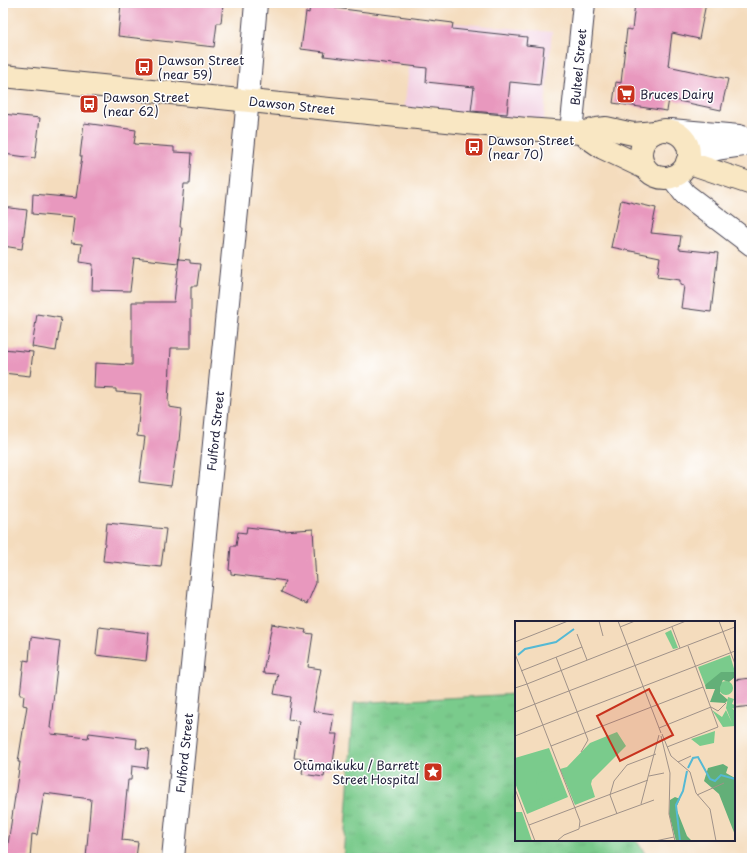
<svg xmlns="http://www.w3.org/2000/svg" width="755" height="861" viewBox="0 0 755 861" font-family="'Playpen Sans',sans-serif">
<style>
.built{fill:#f2d0e2}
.grass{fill:url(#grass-tufts);stroke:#4e7664}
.building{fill:#e898be}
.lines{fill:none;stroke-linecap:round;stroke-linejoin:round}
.street-casing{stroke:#423e4e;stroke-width:24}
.secondary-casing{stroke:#423e4e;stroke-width:24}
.street{stroke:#fff;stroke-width:22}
.secondary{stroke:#f9e7c3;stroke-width:22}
.labels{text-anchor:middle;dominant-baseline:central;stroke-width:3;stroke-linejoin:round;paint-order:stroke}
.poi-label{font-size:12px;fill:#22223b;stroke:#fff;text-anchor:start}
.street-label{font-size:12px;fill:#22223b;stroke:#fff}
.inset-river{fill:none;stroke:#55b9d4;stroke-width:2}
.inset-road{fill:none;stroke:#a09289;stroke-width:1}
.view{fill:#c8321e;fill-opacity:0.15;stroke:#c8321e;stroke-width:2}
.inset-edge{fill:none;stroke:#22223b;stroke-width:2}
</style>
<defs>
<pattern id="grass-tufts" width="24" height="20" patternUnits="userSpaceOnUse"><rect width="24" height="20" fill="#7acb8c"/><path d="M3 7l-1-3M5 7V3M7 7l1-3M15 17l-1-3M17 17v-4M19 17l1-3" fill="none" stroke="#69ae7a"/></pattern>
</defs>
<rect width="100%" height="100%" fill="#fff"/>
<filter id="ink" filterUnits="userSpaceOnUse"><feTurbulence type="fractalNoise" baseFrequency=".025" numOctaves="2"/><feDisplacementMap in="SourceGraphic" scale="8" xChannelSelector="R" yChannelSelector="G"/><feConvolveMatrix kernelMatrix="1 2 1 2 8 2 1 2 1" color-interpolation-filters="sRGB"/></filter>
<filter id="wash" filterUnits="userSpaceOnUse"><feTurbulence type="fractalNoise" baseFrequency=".012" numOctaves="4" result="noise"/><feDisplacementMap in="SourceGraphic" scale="16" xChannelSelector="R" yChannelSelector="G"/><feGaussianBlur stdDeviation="0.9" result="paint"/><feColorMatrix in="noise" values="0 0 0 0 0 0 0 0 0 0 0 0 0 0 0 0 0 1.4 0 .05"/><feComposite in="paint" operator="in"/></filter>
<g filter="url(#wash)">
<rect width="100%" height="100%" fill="#f4dcbd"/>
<path class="built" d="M 414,19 L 552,32 L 543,127 L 404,113 Z"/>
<path class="grass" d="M 516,694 L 516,840 L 636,840 L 648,858 L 343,858 L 354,703 Z"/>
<g id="blocks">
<g class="building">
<path d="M 121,3 L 223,4 L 221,23 L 217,23 L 214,47 L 118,36 Z"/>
<path d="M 310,3 L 335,3 L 335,8 L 453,23 L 452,29 L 527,37 L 526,45 L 544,47 L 540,85 L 510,82 L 507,114 L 471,111 L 474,87 L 426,82 L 427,68 L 324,56 L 325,52 L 301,49 L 306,12 L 309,13 Z"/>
<path d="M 635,3 L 706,3 L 699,39 L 672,33 L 668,66 L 728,79 L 721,110 L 669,99 L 667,111 L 613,103 L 616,82 L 621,83 L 627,29 L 632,30 Z"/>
<path d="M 3,114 L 40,118 L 35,158 L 3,154 Z"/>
<path d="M 84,123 L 136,130 L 134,144 L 174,147 L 174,152 L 192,153 L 190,184 L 184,184 L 180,227 L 182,227 L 178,263 L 134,258 L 130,291 L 92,290 L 93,264 L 80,262 L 82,244 L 71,243 L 74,218 L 32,214 L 33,194 L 76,198 L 82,156 L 80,156 Z"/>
<path d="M 621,200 L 656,208 L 651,233 L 681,236 L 679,249 L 718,253 L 711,312 L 681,308 L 684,286 L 680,285 L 680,280 L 657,277 L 660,257 L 611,247 Z"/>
<path d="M 3,207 L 27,210 L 22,249 L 3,246 Z"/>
<path d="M 179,259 L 190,260 L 190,263 L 200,264 L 197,286 L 191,286 L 191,348 L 171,348 L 168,402 L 169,402 L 169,407 L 182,409 L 179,441 L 178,441 L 171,486 L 139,482 L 145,437 L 137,436 L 141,394 L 116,392 L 116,389 L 94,388 L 95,363 L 132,365 L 132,302 L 174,302 Z"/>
<path d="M 37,314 L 61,318 L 56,351 L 32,347 Z"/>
<path d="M 3,349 L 33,352 L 30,376 L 3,373 Z"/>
<path d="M 107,523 L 166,529 L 161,567 L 103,561 Z"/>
<path d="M 247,527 L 283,531 L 313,529 L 316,583 L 307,604 L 281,592 L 286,581 L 231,574 L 231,571 L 229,570 L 231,546 L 236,546 L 238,532 L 246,533 Z"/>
<path d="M 272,624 L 306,630 L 305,633 L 313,634 L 308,667 L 321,669 L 313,711 L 334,714 L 331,734 L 337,734 L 332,770 L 325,769 L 324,777 L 302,774 L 304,759 L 294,758 L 299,721 L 288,720 L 291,697 L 274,694 L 278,674 L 263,673 Z"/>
<path d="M 99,627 L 149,633 L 146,661 L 96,655 Z"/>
<path d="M 31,637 L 60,641 L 50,728 L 52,728 L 51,734 L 88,738 L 89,733 L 137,739 L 136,748 L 149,749 L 147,768 L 132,766 L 131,780 L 128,780 L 122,840 L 138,842 L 136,858 L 86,858 L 91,799 L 44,793 L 37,835 L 32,834 L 30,858 L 6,858 L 20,762 L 18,762 L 27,706 L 23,705 L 24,695 L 20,695 L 24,660 L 29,661 Z"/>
<path d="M 751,678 L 752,706 L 734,708 L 734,680 Z"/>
</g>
</g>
</g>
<g filter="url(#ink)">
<use href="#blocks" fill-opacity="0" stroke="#423e4e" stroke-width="1"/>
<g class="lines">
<g class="street-casing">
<g id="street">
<path d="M 671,130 L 739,136 L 752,140"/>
<path d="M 571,132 L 584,3"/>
<path d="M 689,155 L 722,148 L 743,145"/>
<path d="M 672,177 L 685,194 L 752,245"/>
<path d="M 173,858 L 246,120 L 256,3"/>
</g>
</g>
<g class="secondary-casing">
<g id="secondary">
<path d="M 3,76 L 526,129 L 581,133 L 596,129 L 606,128 L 633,134 L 655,132"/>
<circle cx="665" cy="154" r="24"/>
<path d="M 581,133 L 603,148 L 645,168"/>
<path d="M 687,162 L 752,184"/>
</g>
</g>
<use href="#street" class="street"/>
<use href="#secondary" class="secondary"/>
</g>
</g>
<defs>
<g id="bus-square" transform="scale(1)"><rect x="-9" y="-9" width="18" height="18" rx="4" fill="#c8321e" stroke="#fff"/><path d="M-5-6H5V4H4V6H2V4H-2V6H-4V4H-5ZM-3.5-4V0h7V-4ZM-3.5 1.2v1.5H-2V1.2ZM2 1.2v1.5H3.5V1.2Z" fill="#fff"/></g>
<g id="supermarket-square" transform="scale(1)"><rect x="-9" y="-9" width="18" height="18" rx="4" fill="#c8321e" stroke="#fff"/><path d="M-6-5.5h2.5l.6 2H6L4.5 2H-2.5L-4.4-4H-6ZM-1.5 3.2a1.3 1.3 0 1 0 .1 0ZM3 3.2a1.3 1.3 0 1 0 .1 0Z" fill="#fff"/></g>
<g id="sight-square" transform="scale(1)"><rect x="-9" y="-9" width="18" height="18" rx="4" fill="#c8321e" stroke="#fff"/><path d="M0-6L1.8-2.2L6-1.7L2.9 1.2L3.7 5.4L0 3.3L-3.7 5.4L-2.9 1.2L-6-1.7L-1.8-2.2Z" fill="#fff"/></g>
</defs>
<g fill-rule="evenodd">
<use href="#bus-square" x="144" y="67"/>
<use href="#supermarket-square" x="626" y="94"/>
<use href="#bus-square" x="89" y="104"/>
<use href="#bus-square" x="474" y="147"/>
<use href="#sight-square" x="433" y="772"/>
</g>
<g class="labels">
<g class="poi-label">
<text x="158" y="60">Dawson Street<tspan x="158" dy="14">(near 59)</tspan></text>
<text x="640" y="94">Bruces Dairy</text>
<text x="103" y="97">Dawson Street<tspan x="103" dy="14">(near 62)</tspan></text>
<text x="488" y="140">Dawson Street<tspan x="488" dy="14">(near 70)</tspan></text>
<text x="419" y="765" text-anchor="end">Otūmaikuku / Barrett<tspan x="419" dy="14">Street Hospital</tspan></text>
</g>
<g class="street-label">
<text transform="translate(578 67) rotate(-85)">Bulteel Street</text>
<text transform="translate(292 105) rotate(6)">Dawson Street</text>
<text transform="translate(215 431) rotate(-84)">Fulford Street</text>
<text transform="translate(184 753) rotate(-84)">Fulford Street</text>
</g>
</g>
<g transform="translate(515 621)">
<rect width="220" height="220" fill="#f4dcbd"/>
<path d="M 156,9 L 163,27 L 158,28 L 150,12 ZM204 67a7 7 0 1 1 14 0a7 7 0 1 1-14 0ZM 213,76 L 219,78 L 217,83 L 220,84 L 220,88 L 217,87 L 220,90 L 220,105 L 208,106 L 197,89 L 207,96 L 211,89 L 217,102 L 211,87 ZM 200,110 L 199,122 L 185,125 L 176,118 ZM 102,111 L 111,125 L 77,159 L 76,163 L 80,176 L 60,184 L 45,148 L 52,146 L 75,122 ZM 34,127 L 53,176 L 12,193 L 0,162 L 0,137 ZM 0,191 L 7,191 L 17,220 L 0,220 Z" fill="#7acb8c"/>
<path d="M 220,48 L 220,56 L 214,61 L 208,59 L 205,66 L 205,72 L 213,79 L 210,82 L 195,81 L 200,68 L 191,68 L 190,64 L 197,51 ZM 208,143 L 213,146 L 211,152 L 220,157 L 220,214 L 204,173 L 189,160 L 193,147 ZM 160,176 L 165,178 L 161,187 L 172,215 L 177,220 L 161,220 L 154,193 L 155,179 Z" fill="#63af78"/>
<path d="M 215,34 L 220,51 L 206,51 L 190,64 L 183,46 Z" fill="#7acb8c"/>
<path d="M 32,149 L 40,154 L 45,169 L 43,176 L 33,179 L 27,175 L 21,162 L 24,152 ZM 27,177 L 30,185 L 13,191 L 11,184 ZM 5,193 L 10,206 L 0,210 L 0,195 Z" fill="#7acb8c"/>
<path class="inset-river" d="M 3,34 L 10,28 L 41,21 L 59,8M 173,147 L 178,137 L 183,136 L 195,158 L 200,160 L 206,154 L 220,158M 165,220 L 161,184 L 168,170 L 172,150"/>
<path class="inset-road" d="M 84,0 L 88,15M 103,0 L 146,112M 204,0 L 220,43M 105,6 L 120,0M 157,6 L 165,27M 62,13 L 72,39M 0,21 L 53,0M 0,33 L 12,63 L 171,0M 41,36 L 73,119 L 66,131M 6,50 L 67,26M 0,67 L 12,63 L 65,200 L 64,208 L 49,214 L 42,220M 20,83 L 220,6M 0,91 L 20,83M 28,104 L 220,30M 144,107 L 196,86 L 203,90 L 211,82M 147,113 L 156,135 L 175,151 L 181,172 L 195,188 L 201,220M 0,115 L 28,104M 146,115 L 155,152 L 154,193 L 160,220M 36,125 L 188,66M 152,126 L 203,106 L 173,25M 163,141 L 176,135M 134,155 L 149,152M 0,168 L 20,220M 182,174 L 209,162M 126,183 L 144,114M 102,193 L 95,174 L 99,160 L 112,144 L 141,133M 14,204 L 133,159M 65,206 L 139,179M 140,220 L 159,216"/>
<path class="view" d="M 134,68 L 158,114 L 105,140 L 82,95 Z"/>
<rect width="220" height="220" class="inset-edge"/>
</g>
<rect width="755" height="861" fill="none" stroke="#fff" stroke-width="16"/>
</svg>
